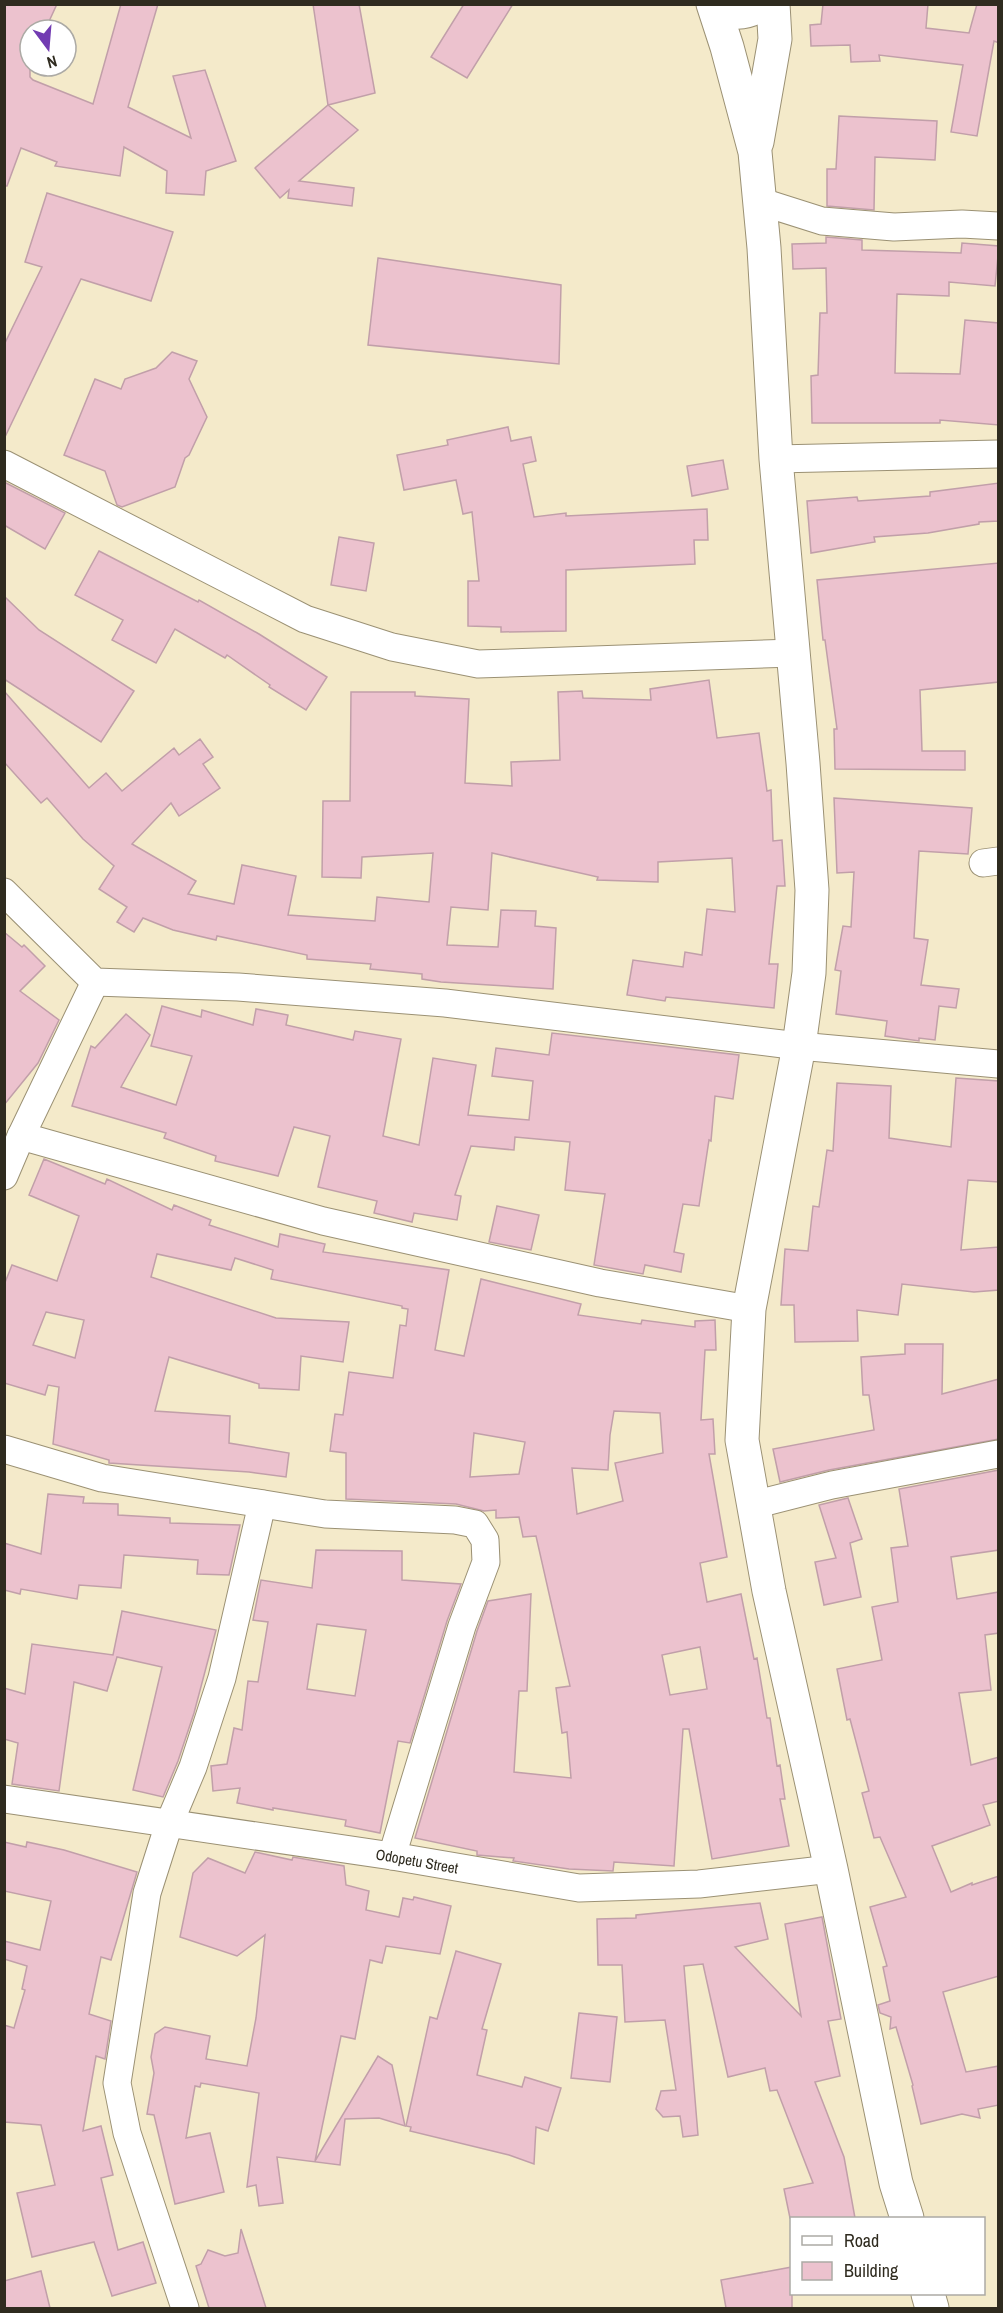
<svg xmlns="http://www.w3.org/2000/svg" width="1003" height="2313" viewBox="0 0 1003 2313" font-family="'Archivo Narrow',sans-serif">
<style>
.building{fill:#ecc2ce;stroke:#c19fa9;stroke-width:1.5;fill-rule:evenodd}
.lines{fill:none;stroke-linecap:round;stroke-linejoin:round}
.minor-casing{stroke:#9b9174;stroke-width:29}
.tertiary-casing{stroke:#9b9174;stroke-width:35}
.minor{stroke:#fff;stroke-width:27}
.tertiary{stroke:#fff;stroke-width:33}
.labels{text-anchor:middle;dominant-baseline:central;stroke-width:6;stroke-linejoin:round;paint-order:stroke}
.street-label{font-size:15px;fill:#2f2b1f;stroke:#fff}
</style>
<rect width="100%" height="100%" fill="#f4eaca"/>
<g class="building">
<path d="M 4,4 L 57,4 L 45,30 L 30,30 L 30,77 L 33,80 L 93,104 L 121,4 L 158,4 L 128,107 L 191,138 L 173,76 L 205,70 L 236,161 L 206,171 L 204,195 L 166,193 L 167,171 L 124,147 L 120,176 L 55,166 L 57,162 L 21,148 L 7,186 L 4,186 Z"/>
<path d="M 313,4 L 359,4 L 375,93 L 328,105 Z"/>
<path d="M 464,4 L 513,4 L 467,78 L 431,57 Z"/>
<path d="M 823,4 L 928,4 L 926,28 L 969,33 L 977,4 L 999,4 L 999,43 L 994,41 L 977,136 L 951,132 L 963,65 L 879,55 L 880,61 L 851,62 L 850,45 L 811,46 L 810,25 L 821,24 Z"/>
<path d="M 328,105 L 358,130 L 299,181 L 354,188 L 352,206 L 288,198 L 289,190 L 280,198 L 255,168 Z"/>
<path d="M 839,116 L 937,121 L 935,160 L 875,157 L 874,210 L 827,206 L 827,169 L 836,169 Z"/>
<path d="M 47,193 L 173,232 L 151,301 L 81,279 L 4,439 L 4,345 L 42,267 L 25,262 Z"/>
<path d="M 826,237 L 862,240 L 862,250 L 961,253 L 962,243 L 999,246 L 995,286 L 949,282 L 949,296 L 897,294 L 895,373 L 960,374 L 965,320 L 999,323 L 999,425 L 940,420 L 940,423 L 812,423 L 811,376 L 818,375 L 820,313 L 827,313 L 826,268 L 793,269 L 792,244 L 826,243 Z"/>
<path d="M 378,258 L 561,285 L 559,364 L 368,345 Z"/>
<path d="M 172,352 L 197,361 L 189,379 L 207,417 L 189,455 L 185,458 L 175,487 L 122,507 L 117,505 L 105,471 L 64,455 L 95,379 L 121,389 L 125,379 L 156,368 Z"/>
<path d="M 508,427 L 511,441 L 531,437 L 536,461 L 523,464 L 534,517 L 566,513 L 566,516 L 707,509 L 708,540 L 694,540 L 695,564 L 566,570 L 566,631 L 501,632 L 501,627 L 468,626 L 468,581 L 479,581 L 472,512 L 463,514 L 456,480 L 404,490 L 397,455 L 448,445 L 447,440 Z"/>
<path d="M 723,460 L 728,489 L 692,496 L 687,466 Z"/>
<path d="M 4,482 L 65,513 L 45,549 L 4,525 Z"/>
<path d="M 999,483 L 999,521 L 979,522 L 979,524 L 928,533 L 874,537 L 875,542 L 811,553 L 807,501 L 857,497 L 858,501 L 930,496 L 930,492 Z"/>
<path d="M 339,537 L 374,543 L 366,591 L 331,585 Z"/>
<path d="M 99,551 L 198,602 L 199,600 L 259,634 L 327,677 L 306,710 L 269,687 L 270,685 L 227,655 L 225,658 L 175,629 L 156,663 L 112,640 L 123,620 L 75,595 Z"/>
<path d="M 999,563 L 999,682 L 920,690 L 922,751 L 965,751 L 965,770 L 835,769 L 834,729 L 837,729 L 825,640 L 823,640 L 817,580 Z"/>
<path d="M 4,596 L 39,630 L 134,691 L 101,742 L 4,679 Z"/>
<path d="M 709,680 L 717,738 L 759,733 L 767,791 L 771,790 L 773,841 L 782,840 L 785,886 L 777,886 L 769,964 L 778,964 L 774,1008 L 666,997 L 665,1001 L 627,995 L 633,960 L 683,967 L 685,952 L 702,955 L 707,909 L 735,912 L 732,858 L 658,862 L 658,882 L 597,880 L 598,877 L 492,853 L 488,910 L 451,907 L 447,945 L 498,947 L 501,910 L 536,911 L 535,926 L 556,928 L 553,989 L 441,982 L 422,979 L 422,974 L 370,969 L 371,964 L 307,959 L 307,955 L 217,936 L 216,940 L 173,930 L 143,918 L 134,932 L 117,922 L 127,907 L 99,889 L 114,866 L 83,839 L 47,798 L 41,803 L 4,762 L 4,691 L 89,788 L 106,773 L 122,791 L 174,748 L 179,755 L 200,739 L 213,757 L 203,764 L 220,788 L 179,816 L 171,803 L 132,844 L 196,881 L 188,894 L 234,904 L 242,865 L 296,876 L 288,915 L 375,921 L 377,897 L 429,902 L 433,853 L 362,857 L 361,878 L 322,877 L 323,801 L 350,801 L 351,692 L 415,692 L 415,696 L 469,699 L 465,783 L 512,786 L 511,762 L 560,760 L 558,692 L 582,691 L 583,698 L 651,700 L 650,689 Z"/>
<path d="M 834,798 L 972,808 L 968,854 L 919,851 L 914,938 L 928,940 L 921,985 L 959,989 L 956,1008 L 939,1006 L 935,1040 L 919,1038 L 919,1041 L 885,1036 L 887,1021 L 836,1014 L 841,971 L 835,970 L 843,926 L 851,927 L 854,872 L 837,873 Z"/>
<path d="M 4,932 L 22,947 L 24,945 L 45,966 L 20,991 L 59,1020 L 38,1063 L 4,1105 Z"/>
<path d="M 162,1006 L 201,1017 L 202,1010 L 253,1025 L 256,1009 L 288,1015 L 286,1025 L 353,1040 L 355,1031 L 401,1039 L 383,1136 L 419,1145 L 433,1058 L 476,1065 L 468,1115 L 529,1120 L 533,1081 L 492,1076 L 496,1048 L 549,1055 L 552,1033 L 739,1055 L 733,1099 L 715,1096 L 711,1141 L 709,1140 L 699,1206 L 683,1204 L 674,1252 L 684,1254 L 681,1272 L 645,1265 L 643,1274 L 594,1265 L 605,1194 L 565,1190 L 570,1142 L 515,1137 L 514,1150 L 471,1146 L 455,1195 L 461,1196 L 457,1220 L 414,1213 L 412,1222 L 374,1213 L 377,1201 L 318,1187 L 330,1136 L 294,1127 L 278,1176 L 215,1161 L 216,1156 L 164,1138 L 166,1133 L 72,1106 L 91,1046 L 95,1048 L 126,1014 L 150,1035 L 121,1087 L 176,1105 L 192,1056 L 151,1046 Z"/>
<path d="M 956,1078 L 999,1081 L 999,1182 L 968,1180 L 961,1250 L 999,1247 L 999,1290 L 974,1292 L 902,1284 L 898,1315 L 857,1310 L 858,1341 L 795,1342 L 794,1305 L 781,1305 L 785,1249 L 808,1251 L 813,1206 L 819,1207 L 827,1150 L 833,1151 L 837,1083 L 891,1086 L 889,1138 L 951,1147 Z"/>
<path d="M 44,1159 L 105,1184 L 107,1179 L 172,1210 L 174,1205 L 211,1220 L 209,1225 L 278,1247 L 280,1234 L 325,1244 L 323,1252 L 449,1270 L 435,1350 L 464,1356 L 481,1279 L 581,1304 L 578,1315 L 641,1324 L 642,1320 L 695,1327 L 695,1321 L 715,1320 L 716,1350 L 705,1350 L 701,1420 L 713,1419 L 715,1454 L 709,1454 L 727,1557 L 700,1563 L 707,1602 L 741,1594 L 754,1659 L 757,1658 L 767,1718 L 770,1718 L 777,1766 L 780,1765 L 785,1799 L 780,1799 L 789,1846 L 712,1859 L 689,1729 L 683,1729 L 674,1866 L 614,1862 L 613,1871 L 569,1869 L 513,1861 L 514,1858 L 477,1855 L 477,1851 L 415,1838 L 477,1631 L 488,1601 L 531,1594 L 527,1691 L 519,1691 L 514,1772 L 571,1778 L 567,1732 L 562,1733 L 556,1688 L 570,1686 L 536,1536 L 523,1537 L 519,1517 L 496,1518 L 496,1510 L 484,1511 L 456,1504 L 346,1499 L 346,1453 L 330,1451 L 335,1414 L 343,1415 L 349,1372 L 393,1378 L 400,1325 L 406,1326 L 408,1309 L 402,1308 L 402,1306 L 271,1279 L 273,1270 L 235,1258 L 231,1270 L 157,1254 L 151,1277 L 276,1318 L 349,1322 L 343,1362 L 301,1356 L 299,1390 L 259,1388 L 259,1384 L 169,1357 L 155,1411 L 230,1416 L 229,1443 L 289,1453 L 286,1477 L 249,1472 L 109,1463 L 109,1460 L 53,1444 L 59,1387 L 48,1385 L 45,1395 L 4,1383 L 4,1285 L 12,1265 L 57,1281 L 79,1216 L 29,1195 ZM 46,1312 L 84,1320 L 75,1358 L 33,1345 ZM 614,1411 L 660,1413 L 663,1453 L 615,1463 L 623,1501 L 577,1514 L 572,1468 L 608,1470 L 610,1435 ZM 474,1433 L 525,1442 L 519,1474 L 470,1477 ZM 700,1647 L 707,1689 L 670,1695 L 662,1655 Z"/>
<path d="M 497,1206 L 539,1215 L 531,1250 L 489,1242 Z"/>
<path d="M 905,1344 L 943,1344 L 942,1394 L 999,1379 L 999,1439 L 829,1470 L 780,1482 L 773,1449 L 874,1430 L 869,1395 L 863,1395 L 861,1357 L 905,1354 Z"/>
<path d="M 999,1470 L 999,1550 L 951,1557 L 957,1599 L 999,1592 L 999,1633 L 985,1635 L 991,1690 L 959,1693 L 971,1765 L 999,1757 L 999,1801 L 983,1805 L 990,1825 L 932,1846 L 951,1892 L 972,1883 L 972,1885 L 999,1876 L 999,1976 L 943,1992 L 966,2072 L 999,2066 L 999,2105 L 978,2109 L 980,2118 L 962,2114 L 921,2124 L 912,2086 L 913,2085 L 896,2027 L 890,2029 L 891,2017 L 880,2013 L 878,2005 L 890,2001 L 883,1967 L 887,1966 L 870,1907 L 906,1897 L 880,1837 L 874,1838 L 862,1793 L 869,1791 L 850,1719 L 847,1720 L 837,1669 L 882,1660 L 872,1607 L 898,1602 L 891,1548 L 908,1546 L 899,1489 Z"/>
<path d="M 48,1494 L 84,1497 L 83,1503 L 118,1504 L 118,1515 L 170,1518 L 170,1523 L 240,1525 L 229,1575 L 197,1574 L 198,1560 L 124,1555 L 121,1588 L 79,1585 L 77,1599 L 21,1589 L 20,1594 L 4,1590 L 4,1543 L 41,1554 Z"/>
<path d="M 848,1498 L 862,1539 L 850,1543 L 861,1597 L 824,1605 L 815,1562 L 836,1558 L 819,1505 Z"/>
<path d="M 316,1550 L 402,1551 L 402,1580 L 461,1584 L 447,1621 L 410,1743 L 398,1741 L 380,1833 L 345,1826 L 346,1820 L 273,1808 L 273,1810 L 237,1803 L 240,1788 L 213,1791 L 211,1766 L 227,1764 L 234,1728 L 242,1730 L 248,1681 L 258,1682 L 268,1622 L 253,1620 L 261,1580 L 312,1588 ZM 317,1624 L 366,1630 L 355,1696 L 307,1689 Z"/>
<path d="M 122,1611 L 216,1630 L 194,1713 L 178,1761 L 163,1797 L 133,1790 L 162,1667 L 117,1657 L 107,1691 L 74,1682 L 59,1791 L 12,1784 L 18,1743 L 4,1739 L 4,1688 L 25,1694 L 32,1644 L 113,1655 Z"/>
<path d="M 4,1842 L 26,1847 L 27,1842 L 64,1850 L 137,1872 L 111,1960 L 101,1957 L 89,2014 L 111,2021 L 105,2059 L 96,2056 L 83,2131 L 101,2126 L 113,2175 L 101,2178 L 118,2250 L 143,2242 L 156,2283 L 112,2296 L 94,2242 L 32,2257 L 17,2193 L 55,2185 L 41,2125 L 4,2122 L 4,2025 L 14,2028 L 25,1990 L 22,1989 L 27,1966 L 4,1959 L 4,1941 L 40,1950 L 51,1901 L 4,1891 Z"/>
<path d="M 255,1852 L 292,1860 L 293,1857 L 344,1866 L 346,1885 L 369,1891 L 366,1910 L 399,1917 L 403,1898 L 413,1900 L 414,1897 L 451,1906 L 440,1954 L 386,1946 L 382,1963 L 370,1960 L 355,2039 L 341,2036 L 315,2161 L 378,2056 L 392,2065 L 405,2126 L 379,2118 L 345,2119 L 340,2165 L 277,2157 L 283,2203 L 259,2206 L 256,2185 L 247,2187 L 259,2093 L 201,2083 L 200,2087 L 195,2086 L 186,2138 L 210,2133 L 224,2192 L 175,2204 L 154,2115 L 147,2114 L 154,2073 L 151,2057 L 155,2034 L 165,2027 L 210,2036 L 206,2059 L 247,2066 L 256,2018 L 265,1935 L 237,1956 L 180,1937 L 193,1873 L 208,1858 L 245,1873 Z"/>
<path d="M 760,1903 L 768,1939 L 735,1947 L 801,2016 L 785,1924 L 822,1917 L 841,2019 L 828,2021 L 840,2076 L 815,2082 L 844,2157 L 855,2218 L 790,2218 L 784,2189 L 813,2183 L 777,2090 L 770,2091 L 765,2068 L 728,2077 L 703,1964 L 684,1966 L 698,2135 L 683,2137 L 680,2116 L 663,2117 L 656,2109 L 661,2091 L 676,2090 L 665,2020 L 625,2022 L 622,1965 L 598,1965 L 597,1919 L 636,1918 L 636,1915 Z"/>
<path d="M 456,1951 L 501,1964 L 482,2029 L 487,2030 L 477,2075 L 522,2087 L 525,2077 L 561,2088 L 548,2131 L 536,2127 L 534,2164 L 509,2155 L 410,2131 L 411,2127 L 406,2126 L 430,2017 L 437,2019 Z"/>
<path d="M 579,2013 L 617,2017 L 610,2082 L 571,2078 Z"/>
<path d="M 241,2229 L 266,2308 L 209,2308 L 196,2266 L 201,2264 L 208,2250 L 225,2256 L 238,2253 Z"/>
<path d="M 792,2267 L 792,2308 L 726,2308 L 721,2280 Z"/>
<path d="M 41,2271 L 50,2308 L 4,2308 L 4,2281 Z"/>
</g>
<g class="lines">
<g class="minor-casing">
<g id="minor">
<path d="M 759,201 L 822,221 L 894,227 L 962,224 L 998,226"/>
<path d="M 776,459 L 998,454"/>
<path d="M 4,464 L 305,619 L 392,647 L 478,664 L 794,653"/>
<path d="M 983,863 L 998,861"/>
<path d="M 4,892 L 95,982 L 238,987 L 445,1003 L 799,1046 L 998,1064"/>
<path d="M 21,1136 L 323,1221 L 600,1283 L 749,1309"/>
<path d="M 4,1176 L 21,1136 L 95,982"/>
<path d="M 4,1449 L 102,1478 L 325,1514 L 455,1520 L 475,1524 L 485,1540 L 486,1562 L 462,1626 L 392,1856"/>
<path d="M 753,1505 L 832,1485 L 998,1454"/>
<path d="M 4,1799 L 392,1856 L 579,1888 L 699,1884 L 831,1869"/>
<path d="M 185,2308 L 127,2133 L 117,2083 L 147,1893 L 169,1824 L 193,1767 L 222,1678 L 262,1504"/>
</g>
</g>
<g class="tertiary-casing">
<g id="tertiary">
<path d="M 713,4 L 727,47 L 755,152 L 764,248 L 776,459 L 803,763 L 812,890 L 809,973 L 799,1046 L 749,1309 L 742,1440 L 769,1591 L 831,1869 L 896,2183 L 907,2218"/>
<path d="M 716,4 C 732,16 746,14 762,4"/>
<path d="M 757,142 L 775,39 L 773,4"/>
<path d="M 928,2294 L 932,2308"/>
</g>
</g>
<use href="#minor" class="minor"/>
<use href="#tertiary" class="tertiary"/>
</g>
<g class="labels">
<g class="street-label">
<text transform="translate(417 1861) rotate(10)">Odopetu Street</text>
</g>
</g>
<rect width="1003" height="2313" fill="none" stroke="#2f2b1f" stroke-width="12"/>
<rect x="790" y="2217" width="195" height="78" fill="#ffffff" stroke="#acaaa5" stroke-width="1.5"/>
<rect x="802" y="2236" width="30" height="9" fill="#ffffff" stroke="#acaaa5" stroke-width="1.5"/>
<text x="844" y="2247" font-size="18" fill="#2f2b1f">Road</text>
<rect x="802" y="2262" width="30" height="18" fill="#ecc2ce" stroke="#acaaa5" stroke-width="1.5"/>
<text x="844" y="2277" font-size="18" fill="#2f2b1f">Building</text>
<g transform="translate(48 48) rotate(164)"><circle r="28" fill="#ffffff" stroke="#acaaa5" stroke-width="1.5"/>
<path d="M0-4.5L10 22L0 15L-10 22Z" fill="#723bb2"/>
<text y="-9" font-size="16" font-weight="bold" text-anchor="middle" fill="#2f2b1f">N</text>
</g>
</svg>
